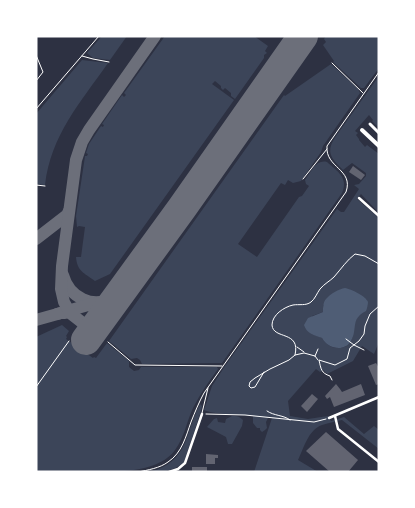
<svg xmlns="http://www.w3.org/2000/svg" width="415" height="508" viewBox="0 0 415 508" font-family="Manrope,sans-serif">
<style>
.green{fill:#3c4559;fill-rule:evenodd}
.water{fill:#4f5d75}
.lines{fill:none;stroke-linecap:round;stroke-linejoin:round}
.taxiway{stroke:#6c6f7a;stroke-width:12}
.runway{stroke:#6c6f7a;stroke-width:30}
.building{fill:#626471}
.path{stroke:#fff;stroke-width:1}
.service{stroke:#fff;stroke-width:1}
.minor{stroke:#fff;stroke-width:2.5}
.tertiary{stroke:#fff;stroke-width:3}
.primary{stroke:#fff;stroke-width:4}
</style>
<rect width="100%" height="100%" fill="#2d3142"/>
<g class="green">
<path d="M 102,36 L 127,36 L 110,60 L 93,58 L 87,53 Z"/>
<path d="M 165,36 L 254,36 L 268,46 L 265,51 L 267,53 L 264,55 L 264,58 L 235,99 L 231,96 L 231,93 L 225,88 L 223,90 L 221,88 L 221,86 L 215,81 L 212,84 L 234,100 L 110,274 L 95,281 C 84,273 77,271 76,257 L 81,257 L 85,227 L 79,226 L 77,227 L 76,216 L 84,163 L 85,156 L 87,156 L 88,154 L 86,153 L 89,144 L 101,126 L 103,127 L 104,125 L 102,124 L 122,95 L 124,97 L 126,95 L 124,93 Z"/>
<path d="M 326,36 L 379,36 L 379,68 L 364,88 L 361,88 L 333,62 L 334,61 L 323,45 L 326,42 L 324,39 Z"/>
<path d="M 82,60 L 108,63 C 80,103 51,135 45,185 L 36,184 L 36,114 Z"/>
<path d="M 331,64 L 358,89 L 360,93 L 332,133 L 323,146 L 321,152 L 301,181 L 293,183 L 288,180 L 285,185 L 281,183 L 238,244 L 257,257 L 299,197 L 302,196 L 309,186 L 306,184 L 305,180 C 311,172 316,159 327,162 C 337,171 349,178 342,193 L 222,363 L 142,364 L 140,360 L 137,358 L 131,359 L 109,341 L 284,95 L 285,96 Z"/>
<path d="M 379,76 L 379,128 L 372,121 L 373,120 L 369,115 L 355,131 L 358,133 L 356,135 L 359,139 L 359,140 L 365,147 L 367,145 L 379,154 L 379,213 L 361,194 L 357,199 L 379,218 L 379,342 L 374,354 L 362,346 L 353,361 L 327,374 L 323,370 L 320,372 L 316,369 L 288,401 L 290,416 L 308,419 L 328,416 L 331,421 L 344,417 L 364,434 L 374,426 L 379,430 L 379,449 L 342,420 C 336,421 329,423 322,425 C 308,430 304,448 298,460 L 318,472 L 254,472 L 272,418 L 268,418 L 266,422 L 267,428 L 265,430 L 262,432 L 260,430 L 260,428 L 257,428 L 253,423 L 253,416 C 240,414 214,415 204,410 L 212,386 L 225,366 L 337,209 L 341,212 L 344,212 L 359,189 L 354,185 L 359,184 L 366,176 L 366,173 L 352,163 L 343,170 C 331,158 325,152 336,136 ZM 366,299 C 370,308 362,311 357,318 C 350,330 358,347 338,348 C 331,348 325,343 322,338 L 312,334 L 312,316 L 323,312 L 323,305 Z"/>
<path d="M 62,325 L 69,331 L 66,336 L 67,337 L 66,339 L 93,358 L 94,357 L 96,358 L 107,343 L 129,361 L 129,367 L 134,371 L 139,370 L 141,367 L 217,367 L 218,369 C 209,381 200,394 193,408 C 187,421 184,438 175,450 C 158,474 112,472 86,472 C 69,472 53,472 36,472 L 36,337 Z"/>
<path d="M 200,404 L 202,406 L 201,411 L 184,462 C 173,472 162,472 149,472 C 189,462 184,435 200,404 Z"/>
<path d="M 232,416 C 237,416 239,416 243,420 L 242,426 L 232,444 L 228,444 L 226,437 L 207,427 L 214,419 L 217,418 L 218,422 L 225,423 L 226,419 Z"/>
</g>
<path class="water" d="M 345,288 C 351,289 366,296 368,302 C 368,304 367,309 366,311 C 350,319 358,329 351,341 C 344,353 327,348 322,338 C 314,335 307,334 304,325 L 308,318 L 323,312 C 323,308 323,302 326,299 C 330,294 339,289 345,288 Z"/>
<g class="lines">
<g class="taxiway">
<path d="M 36,239 L 67,215 L 69,211"/>
<path d="M 63,275 C 69,297 93,310 113,297 C 117,295 120,292 123,289"/>
<path d="M 57,314 L 95,303"/>
<path d="M 36,320 L 61,313 L 65,313"/>
<path d="M 93,331 L 70,313 L 64,302 L 61,289 L 62,266 L 76,160 L 82,142 L 89,130 L 155,36"/>
</g>
<path class="runway" d="M 86,340 L 182,208 L 303,36"/>
</g>
<g class="building">
<path d="M 353,166 L 365,175 L 361,180 L 349,172 Z"/>
<path d="M 376,363 L 379,368 L 379,384 L 376,385 L 368,366 Z"/>
<path d="M 336,384 L 340,389 L 342,392 L 361,384 L 365,395 L 334,407 L 330,397 L 327,399 L 325,396 Z"/>
<path d="M 312,394 L 318,399 L 307,412 L 301,406 Z"/>
<path d="M 326,432 L 358,460 L 348,472 L 330,472 L 306,451 Z"/>
<path d="M 206,454 L 218,455 L 218,458 L 215,458 L 215,464 L 206,464 Z"/>
<rect x="192" y="467" width="15" height="5"/>
</g>
<g class="lines">
<g class="path">
<path d="M 346,339 L 354,345 L 364,350"/>
<path d="M 297,347 L 304,352"/>
<path d="M 295,355 C 301,330 273,340 272,325 C 272,315 284,307 293,305 C 299,304 306,306 311,302 C 315,299 317,293 320,289 C 324,284 330,281 334,277 C 341,269 347,260 355,254 L 365,256 L 379,264"/>
<path d="M 315,356 L 318,349"/>
<path d="M 264,372 L 255,387 L 251,388 L 249,386 L 250,382 L 255,378 L 270,369 L 289,360 L 295,355 L 304,353 L 315,356 L 318,360"/>
<path d="M 332,380 L 330,376 C 321,373 321,369 319,360 L 335,365 L 347,359 L 350,348 L 359,341 L 364,334 L 365,326 L 370,314 L 379,306"/>
<path d="M 267,411 C 274,416 284,415 290,420"/>
<path d="M 206,414 L 245,415 L 314,422 L 326,419"/>
</g>
<g class="service">
<path d="M 36,55 L 43,72 L 36,81"/>
<path d="M 82,56 L 93,59 L 109,62"/>
<path d="M 332,63 L 363,93"/>
<path d="M 36,109 L 99,36"/>
<path d="M 303,179 L 327,149"/>
<path d="M 36,185 L 45,186"/>
<path d="M 108,342 L 135,365 L 222,366"/>
<path d="M 36,387 L 69,341"/>
<path d="M 202,413 L 208,388"/>
<path d="M 138,472 C 148,470 160,468 168,462 C 182,453 186,436 191,422 C 195,412 199,402 204,393 L 346,192 C 354,169 325,168 327,146 L 379,72"/>
</g>
<g class="minor">
<path d="M 359,198 L 379,216"/>
<path d="M 335,416 L 338,429 L 379,462"/>
<path d="M 329,418 L 379,397"/>
<path d="M 169,472 L 178,469 L 185,463 L 202,414"/>
</g>
<path class="tertiary" d="M 370,124 L 379,133"/>
<path class="primary" d="M 362,130 L 379,146"/>
</g>
<rect width="415" height="508" fill="none" stroke="#ffffff" stroke-width="75"/>
</svg>
